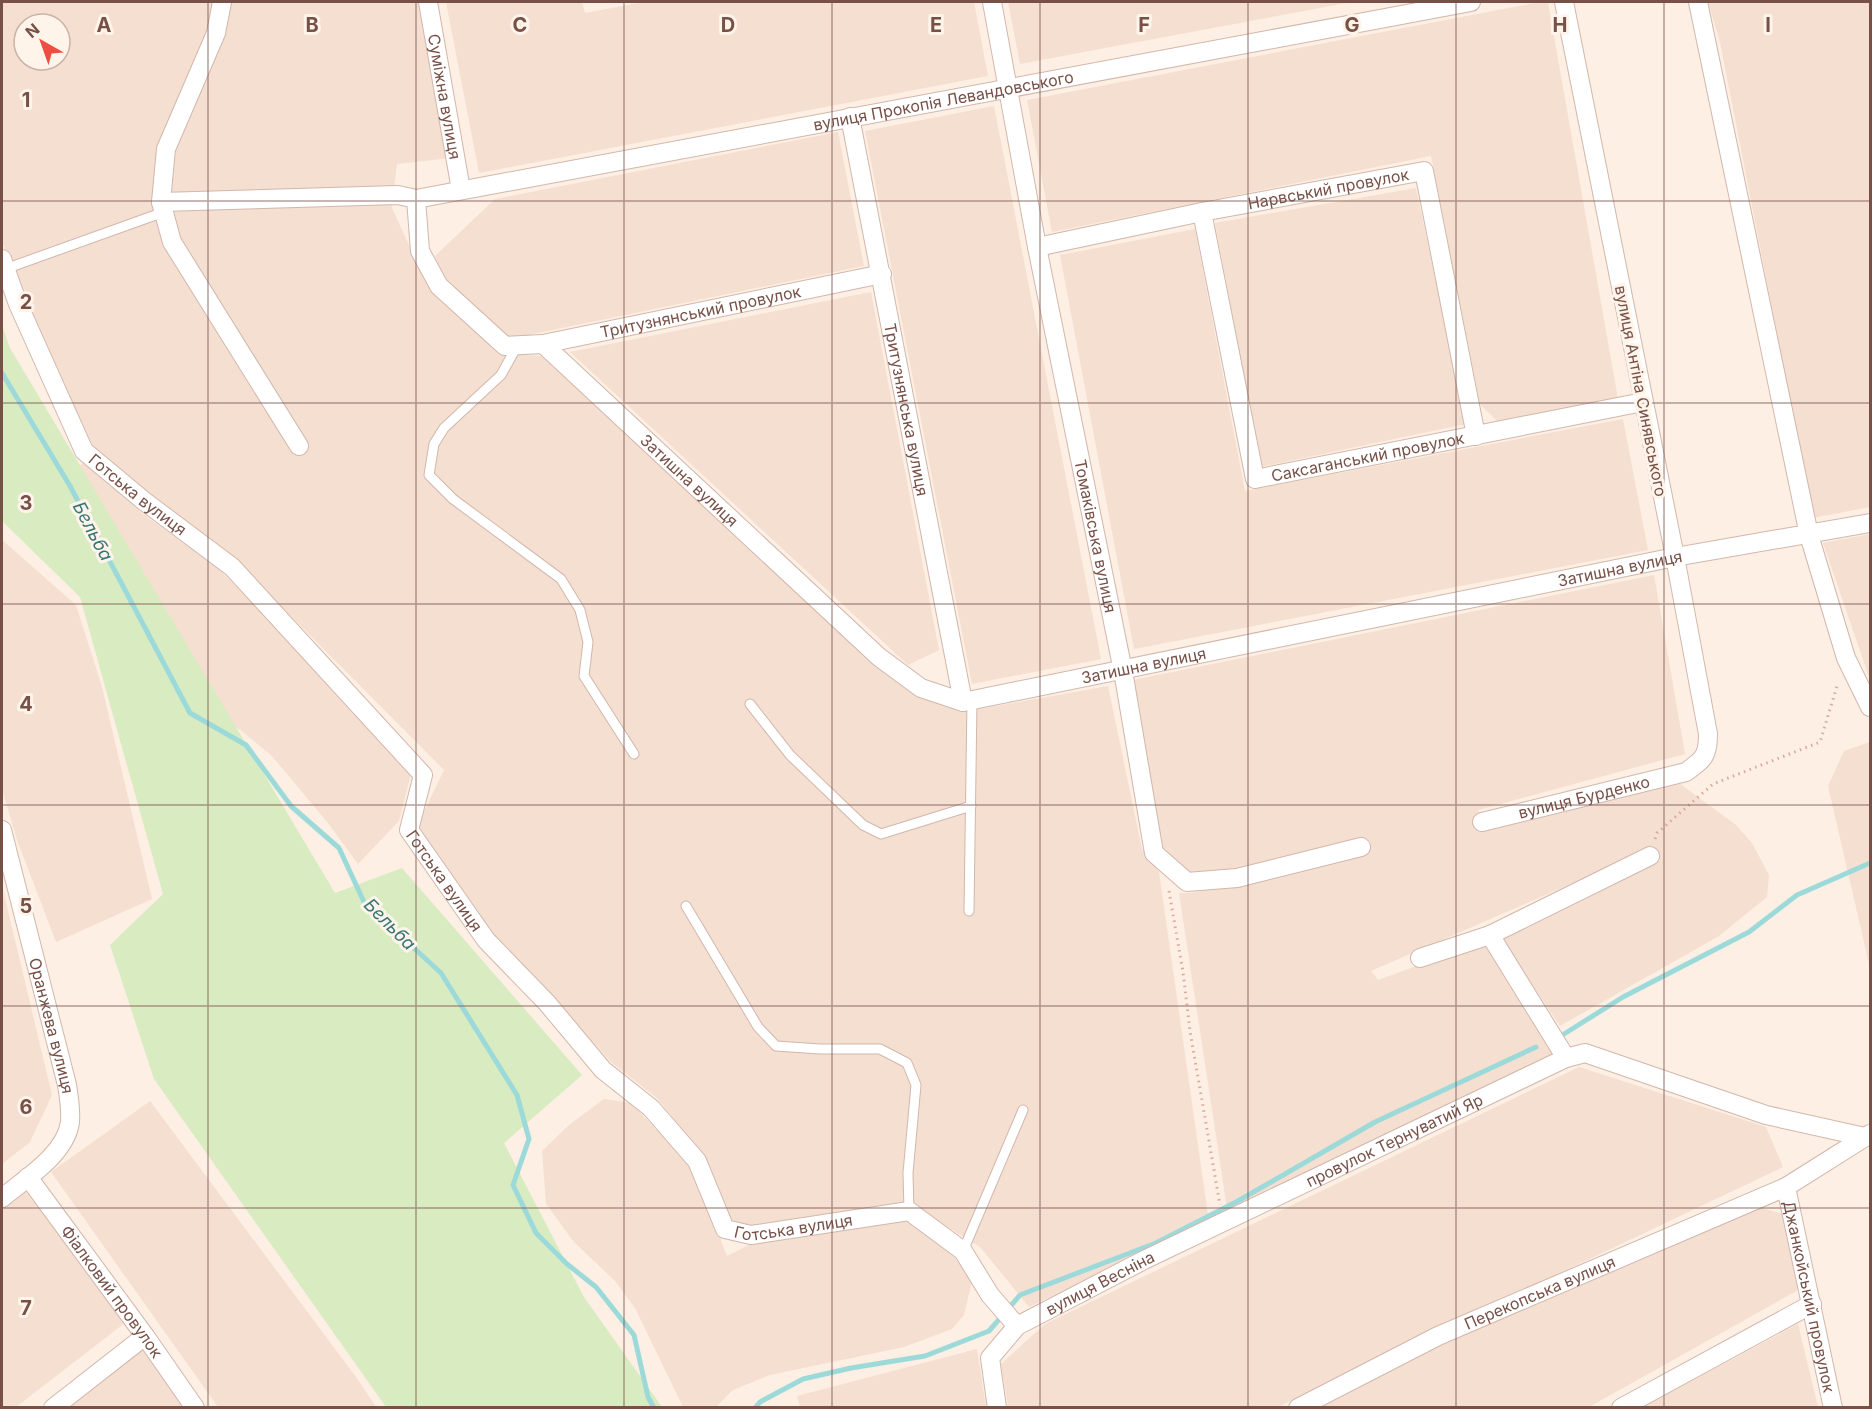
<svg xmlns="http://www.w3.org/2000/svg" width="1872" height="1409" viewBox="0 0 1872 1409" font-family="Inter,sans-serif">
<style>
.residential{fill:#f5dfd1;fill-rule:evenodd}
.green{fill:#d9ebc1}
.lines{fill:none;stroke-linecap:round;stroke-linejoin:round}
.stream{stroke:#9cdada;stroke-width:5}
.service-casing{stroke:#d1b7ac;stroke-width:11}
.minor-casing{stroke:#d1b7ac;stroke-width:20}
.path{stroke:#d9aa9c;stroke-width:3;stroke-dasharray:1.5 4.5;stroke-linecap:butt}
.service{stroke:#fff;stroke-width:9}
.minor{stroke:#fff;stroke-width:18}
.grid{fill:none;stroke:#775148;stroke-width:1.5;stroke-opacity:0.55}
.labels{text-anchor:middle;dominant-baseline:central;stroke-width:6;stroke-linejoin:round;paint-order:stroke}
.street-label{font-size:16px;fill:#775148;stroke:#fff4ea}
.water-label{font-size:18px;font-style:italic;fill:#387576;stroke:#fff4ea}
.grid-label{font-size:20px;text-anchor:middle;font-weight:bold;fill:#775148;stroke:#fff4ea;stroke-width:6;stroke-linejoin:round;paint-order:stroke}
</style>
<rect width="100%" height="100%" fill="#fdefe3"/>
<g class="residential">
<path d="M 2,2 L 215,2 L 210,35 L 157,202 L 296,451 L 307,442 L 179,240 L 170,208 L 176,151 L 223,38 L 229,2 L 422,2 L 450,158 L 397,164 L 392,208 L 413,254 L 436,293 L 500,353 L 541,356 L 878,663 L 918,694 L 958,711 L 985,708 L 1108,686 L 1142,849 L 1159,872 L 1209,1222 L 1029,1307 L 980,1247 L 912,1205 L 733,1228 L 704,1156 L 657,1098 L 611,1062 L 547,991 L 490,933 L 417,826 L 444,770 L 237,562 L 96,452 L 48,353 L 2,242 ZM 24,24 L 60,24 L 60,60 L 24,60 Z"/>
<path d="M 446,2 L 582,2 L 585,13 L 644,2 L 974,2 L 988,76 L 479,173 Z"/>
<path d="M 1008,2 L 1352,2 L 1020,64 Z"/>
<path d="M 1540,2 L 1548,2 L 1618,399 L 1497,421 L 1480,404 L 1431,156 L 1052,232 L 1027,100 Z"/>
<path d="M 1708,2 L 1870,2 L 1870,507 L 1813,518 L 1720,42 Z"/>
<path d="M 994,106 L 1101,659 L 972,684 L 865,131 Z"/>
<path d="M 838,132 L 864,266 L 509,339 L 446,284 L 435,256 L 495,199 Z"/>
<path d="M 1416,188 L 1466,424 L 1261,467 L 1215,223 Z"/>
<path d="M 1195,229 L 1245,491 L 1623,419 L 1648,550 L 1134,649 L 1060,255 Z"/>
<path d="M 871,292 L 939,650 L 908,665 L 570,352 Z"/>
<path d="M 84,462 L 143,514 L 218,568 L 320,673 L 335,694 L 411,774 L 399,821 L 358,864 L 328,823 L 271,755 L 239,729 L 198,703 L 72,473 Z"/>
<path d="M 1870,534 L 1870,680 L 1823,543 Z"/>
<path d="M 2,540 L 76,605 L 102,687 L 152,899 L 56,942 L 17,840 L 2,789 Z"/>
<path d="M 1654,575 L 1685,754 L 1478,810 L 1481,830 L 1679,783 L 1736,825 L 1752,843 L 1769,875 L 1767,897 L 1719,936 L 1560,1026 L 1500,937 L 1660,860 L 1653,848 L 1371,971 L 1378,980 L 1485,941 L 1559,1061 L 1228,1215 L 1179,893 L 1191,893 L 1238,883 L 1370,848 L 1366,838 L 1237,871 L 1191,875 L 1160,848 L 1133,680 Z"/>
<path d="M 1870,742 L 1870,968 L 1828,786 L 1844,751 Z"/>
<path d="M 2,886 L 52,1095 L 30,1142 L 2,1164 Z"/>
<path d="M 1579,1067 L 1766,1127 L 1783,1167 L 1278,1407 L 1008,1407 L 1001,1364 L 1045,1324 Z"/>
<path d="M 604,1099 L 631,1103 L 692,1167 L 727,1256 L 757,1241 L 907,1219 L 948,1249 L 972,1281 L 964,1315 L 952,1329 L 904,1347 L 770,1375 L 733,1390 L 716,1407 L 683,1407 L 635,1308 L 615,1281 L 574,1242 L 546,1204 L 542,1151 L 569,1125 Z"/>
<path d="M 150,1101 L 356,1377 L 376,1407 L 218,1407 L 51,1172 Z"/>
<path d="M 22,1187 L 126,1322 L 16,1407 L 2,1408 L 2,1202 Z"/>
<path d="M 1756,1206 L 1782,1214 L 1800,1289 L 1589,1407 L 1314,1408 L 1356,1383 Z"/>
<path d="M 1798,1324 L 1818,1407 L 1643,1407 Z"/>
<path d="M 140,1345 L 185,1408 L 58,1408 Z"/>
<path d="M 977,1349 L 986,1407 L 800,1407 L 797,1396 Z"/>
</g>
<path class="green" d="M 2,325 L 10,348 L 335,893 L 402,868 L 582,1075 L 504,1143 L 584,1297 L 662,1407 L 386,1407 L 154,1079 L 110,945 L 163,894 L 80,597 L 2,521 Z"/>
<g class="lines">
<g class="stream">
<path d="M 2,373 L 70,486 L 190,713 L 246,745 L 291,806 L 339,848 L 364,902 L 441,973 L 517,1095 L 529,1139 L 513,1185 L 536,1233 L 567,1264 L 596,1287 L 634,1335 L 648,1397 L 654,1408"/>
<path d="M 1564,1034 L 1623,997 L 1749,932 L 1797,895 L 1870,863"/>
<path d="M 755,1408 L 760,1402 L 803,1379 L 851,1368 L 925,1356 L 989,1331 L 1020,1295 L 1156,1243 L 1238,1201 L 1375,1122 L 1536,1047"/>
</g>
<g class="service-casing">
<g id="service">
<path d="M 5,269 L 164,212"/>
<path d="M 517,346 L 501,375 L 444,428 L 434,444 L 429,475 L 453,499 L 561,579 L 580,610 L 588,642 L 584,676 L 634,754"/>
<path d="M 750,704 L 790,755 L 863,825 L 881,834 L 971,806"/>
<path d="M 686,906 L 758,1027 L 776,1046 L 820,1049 L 880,1049 L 907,1063 L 916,1085 L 908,1173 L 909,1211"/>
<path d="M 969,911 L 972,700"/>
<path d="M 963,1251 L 1023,1110"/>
</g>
</g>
<g class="minor-casing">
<g id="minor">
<path d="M 222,2 L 216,33 L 166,149 L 161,202 L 172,242 L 299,446"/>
<path id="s1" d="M 428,2 L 461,190"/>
<path id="s2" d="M 992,2 L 1037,247 L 1123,671 L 1154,853 L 1187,882 L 1237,878 L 1361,847"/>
<path d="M 1698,2 L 1809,535 L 1846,658 L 1870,707"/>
<path id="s3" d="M 850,117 L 963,702"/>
<path id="s4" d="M 416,199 L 420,251 L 439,286 L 505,346 L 543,344 L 882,274"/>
<path id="s5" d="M 161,202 L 398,195 L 416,199 L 1471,2"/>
<path id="s6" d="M 1202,212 L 1255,479 L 1643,402"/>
<path id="s7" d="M 1037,247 L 1202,212 L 1424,171 L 1476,436"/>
<path id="s8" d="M 2,259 L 18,304 L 84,451 L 144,501 L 232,567 L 423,775 L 409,830 L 486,940 L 547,1003 L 603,1070 L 651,1108 L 697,1161 L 725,1229 L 751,1235 L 909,1211 L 963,1251 L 990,1295 L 1017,1326"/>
<path id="s9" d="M 543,344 L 879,657 L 921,688 L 963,702 L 1675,557 L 1870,523"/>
<path id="s10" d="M 1482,822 L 1686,772 C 1704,759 1708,756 1708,734 L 1675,557 L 1564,2"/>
<path id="s11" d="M 2,830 L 67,1085 C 69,1097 71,1110 70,1122 C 66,1154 25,1179 2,1198"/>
<path d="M 1490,935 L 1566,1058 L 1585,1053 L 1766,1115 L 1865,1137"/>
<path d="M 1420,958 L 1490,935 L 1650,856"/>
<path id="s12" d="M 28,1177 L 145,1336 L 195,1408"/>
<path id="s13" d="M 1786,1187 L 1833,1408"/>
<path d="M 53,1408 L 145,1336"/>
<path id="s14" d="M 997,1408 L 990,1358 L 1017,1326 L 1144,1260 L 1566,1058"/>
<path id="s15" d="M 1298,1408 L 1438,1336 L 1786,1187 L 1870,1134"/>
<path d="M 1621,1408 L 1812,1304"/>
</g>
</g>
<g class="path">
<path d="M 1655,839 L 1657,833 L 1713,784 L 1820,742 L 1838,683"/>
<path d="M 1169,891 L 1183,972 L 1190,1031 L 1220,1205"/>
</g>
<use href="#service" class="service"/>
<use href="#minor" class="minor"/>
</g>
<path class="grid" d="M 208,2 L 208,1408M 416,2 L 416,1408M 624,2 L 624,1408M 832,2 L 832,1408M 1040,2 L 1040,1408M 1248,2 L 1248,1408M 1456,2 L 1456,1408M 1664,2 L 1664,1408M 2,201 L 1870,201M 2,403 L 1870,403M 2,604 L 1870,604M 2,805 L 1870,805M 2,1006 L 1870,1006M 2,1208 L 1870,1208"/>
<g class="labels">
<g class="street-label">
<text stroke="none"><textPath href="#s1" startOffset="96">Суміжна вулиця</textPath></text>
<text stroke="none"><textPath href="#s5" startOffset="792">вулиця Прокопія Левандовського</textPath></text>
<text stroke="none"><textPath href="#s7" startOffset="297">Нарвський провулок</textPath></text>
<text stroke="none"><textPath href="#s4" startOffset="380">Тритузнянський провулок</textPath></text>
<text transform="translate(1641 391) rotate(79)">вулиця Антіна Синявського</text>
<text stroke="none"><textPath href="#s3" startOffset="298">Тритузнянська вулиця</textPath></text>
<text stroke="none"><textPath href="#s6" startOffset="387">Саксаганський провулок</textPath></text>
<text stroke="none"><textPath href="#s9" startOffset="200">Затишна вулиця</textPath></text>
<text stroke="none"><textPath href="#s8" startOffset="278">Готська вулиця</textPath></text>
<text stroke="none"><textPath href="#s2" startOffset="544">Томаківська вулиця</textPath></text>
<text stroke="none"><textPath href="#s9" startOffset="1226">Затишна вулиця</textPath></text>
<text stroke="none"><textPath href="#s9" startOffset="740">Затишна вулиця</textPath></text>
<text stroke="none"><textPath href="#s10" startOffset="105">вулиця Бурденко</textPath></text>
<text stroke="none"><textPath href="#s8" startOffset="798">Готська вулиця</textPath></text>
<text stroke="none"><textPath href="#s11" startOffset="202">Оранжева вулиця</textPath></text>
<text stroke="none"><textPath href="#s14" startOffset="513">провулок Тернуватий Яр</textPath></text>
<text stroke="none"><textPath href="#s8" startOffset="1320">Готська вулиця</textPath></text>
<text stroke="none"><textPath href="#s14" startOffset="186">вулиця Весніна</textPath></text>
<text stroke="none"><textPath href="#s12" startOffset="142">Фіалковий провулок</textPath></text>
<text stroke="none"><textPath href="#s15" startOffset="268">Перекопська вулиця</textPath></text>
<text stroke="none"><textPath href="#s13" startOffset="112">Джанкойський провулок</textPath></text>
</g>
<g class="water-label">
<text transform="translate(93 531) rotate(62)">Бельба</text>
<text transform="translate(390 924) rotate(45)">Бельба</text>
</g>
</g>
<g class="grid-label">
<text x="104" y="32">A</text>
<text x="312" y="32">B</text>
<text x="520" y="32">C</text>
<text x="728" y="32">D</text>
<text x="936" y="32">E</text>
<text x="1144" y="32">F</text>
<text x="1352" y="32">G</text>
<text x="1560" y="32">H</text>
<text x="1768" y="32">I</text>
<text x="26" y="107">1</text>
<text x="26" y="309">2</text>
<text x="26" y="510">3</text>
<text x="26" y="711">4</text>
<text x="26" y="913">5</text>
<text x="26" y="1114">6</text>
<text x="26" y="1315">7</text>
</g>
<rect width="1872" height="1409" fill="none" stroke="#775148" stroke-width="6"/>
<g transform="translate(42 42) rotate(320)"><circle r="28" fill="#fff4ea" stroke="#c9b3a9" stroke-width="1.5"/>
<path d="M0-4.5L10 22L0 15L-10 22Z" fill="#ed4e42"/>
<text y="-9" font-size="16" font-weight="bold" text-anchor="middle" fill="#775148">N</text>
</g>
</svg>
